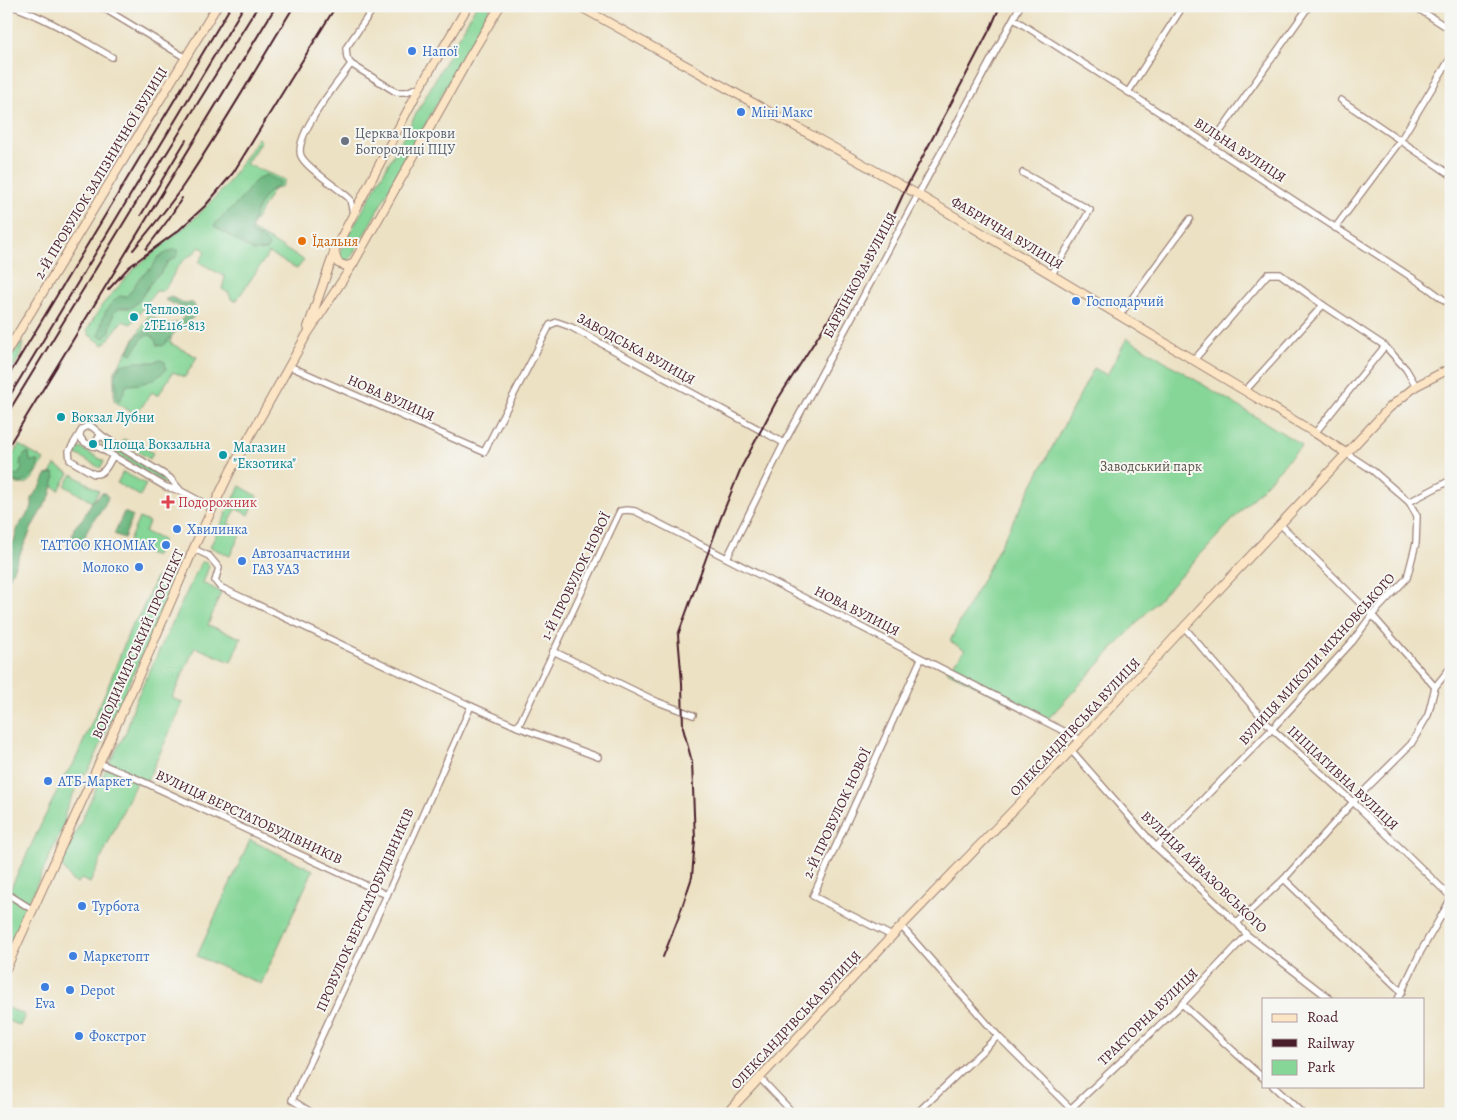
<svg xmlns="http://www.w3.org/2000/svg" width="1457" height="1120" viewBox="0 0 1457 1120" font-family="Alegreya,serif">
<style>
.green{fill:#85d697;stroke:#687a61}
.forest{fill:#6cb780;stroke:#5b6b56}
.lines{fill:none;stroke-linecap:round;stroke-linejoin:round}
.street-casing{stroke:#9b8077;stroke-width:8}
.secondary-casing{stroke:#9b8077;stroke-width:10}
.street{stroke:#fff;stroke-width:5.5}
.secondary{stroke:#fce5c4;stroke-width:8}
.rail{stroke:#4a1f2b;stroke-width:2}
.shop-dot{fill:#3f7fe0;stroke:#f6f6f2;stroke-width:2}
.worship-dot{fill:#6b7280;stroke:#f6f6f2;stroke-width:2}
.food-dot{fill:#e8710a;stroke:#f6f6f2;stroke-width:2}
.culture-dot{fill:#0f9aa8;stroke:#f6f6f2;stroke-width:2}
.health-dot{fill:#e0444e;stroke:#f6f6f2;stroke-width:2}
.labels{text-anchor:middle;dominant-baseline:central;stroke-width:4;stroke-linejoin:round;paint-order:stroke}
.shop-label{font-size:14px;fill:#366cbe;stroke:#f6f6f2;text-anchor:start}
.worship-label{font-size:14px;fill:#5b616d;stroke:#f6f6f2;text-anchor:start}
.street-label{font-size:14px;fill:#4a1f2b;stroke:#f6f6f2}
.food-label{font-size:14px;fill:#c56008;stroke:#f6f6f2;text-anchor:start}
.culture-label{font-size:14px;fill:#0d838f;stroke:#f6f6f2;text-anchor:start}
.park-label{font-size:14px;fill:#5c564b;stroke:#f6f6f2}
.health-label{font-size:14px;fill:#be3a42;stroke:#f6f6f2;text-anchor:start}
</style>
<rect width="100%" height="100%" fill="#f6f6f2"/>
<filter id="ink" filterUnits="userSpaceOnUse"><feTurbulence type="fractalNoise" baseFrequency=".02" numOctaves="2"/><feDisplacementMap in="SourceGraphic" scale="10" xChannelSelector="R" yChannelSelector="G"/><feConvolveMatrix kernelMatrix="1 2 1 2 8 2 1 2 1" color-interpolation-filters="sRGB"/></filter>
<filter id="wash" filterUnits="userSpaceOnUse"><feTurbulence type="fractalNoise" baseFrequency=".0096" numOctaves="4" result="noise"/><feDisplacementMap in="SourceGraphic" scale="20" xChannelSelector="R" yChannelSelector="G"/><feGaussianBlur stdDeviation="1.12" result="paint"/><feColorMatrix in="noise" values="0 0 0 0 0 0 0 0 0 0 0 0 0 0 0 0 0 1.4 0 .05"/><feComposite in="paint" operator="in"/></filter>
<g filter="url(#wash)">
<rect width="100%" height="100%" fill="#ece1c3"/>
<g class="green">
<path d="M 476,6 L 491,6 L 351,258 L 348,261 L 343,260 L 340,257 L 340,251 Z"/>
<path d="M 258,138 L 261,141 L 246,164 L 285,180 L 282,186 L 273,190 L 250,229 L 304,260 L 297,269 L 269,253 L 236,301 L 231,299 L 229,293 L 222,289 L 225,277 L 199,262 L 206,251 L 200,247 C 194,255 186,257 181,263 C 173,272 171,283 162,291 L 156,291 L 131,324 L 122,321 L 104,345 L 89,335 L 87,330 L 102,305 L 136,267 L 197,216 L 226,186 Z"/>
<path d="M 149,315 L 173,330 L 170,343 L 197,357 L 185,377 L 173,372 L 158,396 L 152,392 L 136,415 L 114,401 L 114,373 Z"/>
<path d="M 1127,338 L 1302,445 L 1046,721 L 947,671 L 965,650 L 950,641 L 1094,368 L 1107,375 Z"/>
<path d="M 23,341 L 21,353 L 6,383 L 6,364 Z"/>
<path d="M 124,439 L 132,444 L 134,442 L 153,453 L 150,459 L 122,442 Z"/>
<path d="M 104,441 L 169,481 L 167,485 L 104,446 L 101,443 Z"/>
<path d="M 19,445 L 44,460 C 35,475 29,493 9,480 L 6,485 L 6,466 Z"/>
<path d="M 77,448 L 80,448 L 104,461 L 100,468 L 76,454 L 75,451 Z"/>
<path d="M 55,465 L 69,473 L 59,490 L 45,482 Z"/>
<path d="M 123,472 L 146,484 L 140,496 L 117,483 Z"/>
<path d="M 72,474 L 99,491 L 92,502 L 65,486 Z"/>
<path d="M 240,486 L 257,496 L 249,515 L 236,509 L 228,524 L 242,530 L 230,556 L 210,547 Z"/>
<path d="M 139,518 L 149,522 L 145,532 L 163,540 L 155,557 L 127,546 Z"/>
<path d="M 201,562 L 207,562 L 209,566 L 203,583 L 221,592 L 208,625 L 241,638 L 231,662 L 195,647 L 172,698 L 183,703 L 147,781 L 138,778 L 90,883 L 81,879 L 78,883 L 72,881 L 61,865 L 97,786 L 126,732 L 135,702 Z"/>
<path d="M 170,572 L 178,577 L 90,768 L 86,773 L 82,775 L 65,812 L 65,820 L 63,827 L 6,952 L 6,898 L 57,791 L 66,773 L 73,765 L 109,684 L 132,624 L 139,617 L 156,577 Z"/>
<path d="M 250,840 L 313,870 L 261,984 L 197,956 Z"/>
<path d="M 6,1007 L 25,1015 L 20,1026 L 6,1020 Z"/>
</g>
<g class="forest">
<path d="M 266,175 L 281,182 C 278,188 273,188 269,192 C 259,202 252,220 251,233 L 262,238 L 269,245 L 267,250 L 253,251 L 214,226 C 222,214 232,210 241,199 C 250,189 253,179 266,175 Z"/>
<path d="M 177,249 L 178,254 L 176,257 L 167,263 L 161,273 L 155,277 L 138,302 L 131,308 L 120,308 L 114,312 L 110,331 L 105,338 L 99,336 C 102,319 105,306 120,296 L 125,297 C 132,292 133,287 138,280 C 144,272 154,269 157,258 L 172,250 Z"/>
<path d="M 171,297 L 183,303 L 193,303 C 202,316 186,323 177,330 C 172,335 168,341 163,346 L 157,345 L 154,338 L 150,335 L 144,336 L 132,354 L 128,352 L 136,336 L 149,329 L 180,322 L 185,315 L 185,309 L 165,300 L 167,298 Z"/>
<path d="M 160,360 L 165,362 L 166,369 C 158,381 140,385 127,385 L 120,400 L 117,401 L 115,374 L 121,365 L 136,362 L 154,362 Z"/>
<path d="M 26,453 L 29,453 L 30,461 L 39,461 C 37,471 31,479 21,483 L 10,480 L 6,482 L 6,475 L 9,473 L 18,475 L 23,467 L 20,465 L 21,459 Z"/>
<path d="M 54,473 L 55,478 L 50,496 L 34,523 L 6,585 L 6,551 L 14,541 L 18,527 L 32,507 L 32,497 L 41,486 L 46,475 Z"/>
<path d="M 102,493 L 105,493 L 108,497 C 102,516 82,525 85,546 L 79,550 L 71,543 L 74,528 L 83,518 L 92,502 Z"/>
<path d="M 124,512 L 133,516 L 124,538 L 114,534 Z"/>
</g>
</g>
<g filter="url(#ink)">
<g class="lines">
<g class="street-casing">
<g id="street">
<path d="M 12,6 C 47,18 80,39 112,57"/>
<path d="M 100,6 L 186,58"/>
<path d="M 375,6 L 346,48 L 347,58 L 351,64 L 396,92 L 406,92 L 420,87"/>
<path d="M 1414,6 L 1451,30"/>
<path d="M 1014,19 L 1128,92 L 1428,288 L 1451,305"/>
<path d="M 351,64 C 339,81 293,136 301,156 C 307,169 339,188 350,199 L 353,214"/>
<path d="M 1128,92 L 1183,6"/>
<path d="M 1341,100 L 1451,175"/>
<path d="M 1210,146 L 1309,6"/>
<path d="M 1023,173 L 1090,210 L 1052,274"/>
<path d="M 1335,228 L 1400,141 L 1451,57"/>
<path d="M 1119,316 L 1190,219"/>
<path d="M 1194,360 L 1268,274 L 1280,274 L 1323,305 L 1385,346 L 1406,369 L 1416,386"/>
<path d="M 289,366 L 484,452 L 550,325 L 557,322 L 571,327 L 784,443"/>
<path d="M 1245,391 L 1323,305"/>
<path d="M 80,433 L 69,451 L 70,460 L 94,474 C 105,475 108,464 113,456"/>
<path d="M 1315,433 L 1385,346"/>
<path d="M 98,447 C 93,446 85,444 82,440 C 76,432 84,426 91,426 L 104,437"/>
<path d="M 1346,453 L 1372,470 L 1409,502"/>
<path d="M 181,491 L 170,478 L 104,437 L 99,437 L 95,443 L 98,447 L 166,487 L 181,491 L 213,508"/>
<path d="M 1280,524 L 1372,615 L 1435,687"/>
<path d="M 194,549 L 209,556 L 219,568 L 215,581 L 220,587 L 471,706 L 518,727 L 598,757"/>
<path d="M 727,558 L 784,443 L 1020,6"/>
<path d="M 1184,627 L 1272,729 L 1353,802 L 1451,897"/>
<path d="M 553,651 L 658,702 L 693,715"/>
<path d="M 518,727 L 620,511 L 627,510 L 635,511 L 1081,740"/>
<path d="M 1071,750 L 1156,847 L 1237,923 L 1247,935 L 1330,999"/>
<path d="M 99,763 L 133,777 L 387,895"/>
<path d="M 1156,847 L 1272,729 L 1352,642 L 1372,615 L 1407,578 L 1416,543 L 1417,516 L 1409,502 L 1451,480"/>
<path d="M 1284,879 L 1402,992"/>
<path d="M 6,893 L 33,910"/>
<path d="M 1451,898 L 1443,913 L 1451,920"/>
<path d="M 1237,923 L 1284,879 L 1353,802 L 1411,744 L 1428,715 L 1435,687 L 1451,667"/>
<path d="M 902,927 L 998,1036 L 1076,1114"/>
<path d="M 892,936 L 813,896 L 921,659"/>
<path d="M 1398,999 L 1421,951 L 1443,913"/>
<path d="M 1182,1004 L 1263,1078"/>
<path d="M 759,1077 L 794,1114"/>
<path d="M 1273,1086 L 1303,1114"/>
<path d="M 314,1114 L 292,1100 L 387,895 L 471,706"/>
<path d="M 916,1114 L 998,1036"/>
<path d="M 1065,1114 L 1182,1004 L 1247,935"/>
</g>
</g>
<g class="secondary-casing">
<g id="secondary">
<path d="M 579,6 L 917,194 L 1315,433 L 1346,453"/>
<path d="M 353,264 L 346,266 L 338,263 L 334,251 L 420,87 L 468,6"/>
<path d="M 308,327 L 334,253"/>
<path d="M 6,353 L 217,6"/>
<path d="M 6,969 L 148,655 L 196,543 L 231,470 L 306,336 L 353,264 L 470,56 L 500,6"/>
<path d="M 726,1114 L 892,936 L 1081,740 L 1184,627 L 1389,408 L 1416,386 L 1451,368"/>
</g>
</g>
<use href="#street" class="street"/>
<use href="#secondary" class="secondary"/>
<g class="rail">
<path d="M 141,215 L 186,140"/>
<path d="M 146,249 L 168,220 L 182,198"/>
<path d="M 133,250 C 151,228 169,207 185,183 C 223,126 258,66 294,6"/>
<path d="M 108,290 L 129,267 L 179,230 L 205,206 L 233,173 L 336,6"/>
<path d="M 6,380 L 231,6"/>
<path d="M 6,402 L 244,6"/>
<path d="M 6,416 L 134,206 L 258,6"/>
<path d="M 6,450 L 276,6"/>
<path d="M 663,957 L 678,919 L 692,877 L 695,840 L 692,762 L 683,728 L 682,683 L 678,635 L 720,520 L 741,468 L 776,402 L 888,227 L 906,188 L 965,77 L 992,25 L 1000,6"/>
</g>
</g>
</g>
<g class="shop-dot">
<circle cx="412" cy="51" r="5"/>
<circle cx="741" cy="112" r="5"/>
<circle cx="1076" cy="301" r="5"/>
<circle cx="177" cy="529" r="5"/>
<circle cx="166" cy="545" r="5"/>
<circle cx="242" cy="561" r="5"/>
<circle cx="139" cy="567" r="5"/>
<circle cx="48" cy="781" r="5"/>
<circle cx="82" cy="906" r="5"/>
<circle cx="73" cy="956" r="5"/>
<circle cx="45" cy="987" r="5"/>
<circle cx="70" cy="990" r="5"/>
<circle cx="79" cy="1036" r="5"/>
</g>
<circle class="worship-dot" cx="345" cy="141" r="5"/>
<circle class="food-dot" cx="302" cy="241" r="5"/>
<g class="culture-dot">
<circle cx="134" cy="317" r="5"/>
<circle cx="61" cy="417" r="5"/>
<circle cx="93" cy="444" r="5"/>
<circle cx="223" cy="455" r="5"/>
</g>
<path class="health-dot" d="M165.5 494.5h5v5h5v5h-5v5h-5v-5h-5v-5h5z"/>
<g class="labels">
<g class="shop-label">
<text x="422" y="51">Напої</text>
<text x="751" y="112">Міні Макс</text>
<text x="1086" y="301">Господарчий</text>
<text x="187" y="529">Хвилинка</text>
<text x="156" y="545" text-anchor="end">TATTOO KHOMIAK</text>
<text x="252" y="553">Автозапчастини<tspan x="252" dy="16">ГАЗ УАЗ</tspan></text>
<text x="129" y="567" text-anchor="end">Молоко</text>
<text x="58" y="781">АТБ-Маркет</text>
<text x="92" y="906">Турбота</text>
<text x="83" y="956">Маркетопт</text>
<text x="80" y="990">Depot</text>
<text x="45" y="1003" text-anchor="middle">Eva</text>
<text x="89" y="1036">Фокстрот</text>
</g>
<g class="worship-label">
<text x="355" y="133">Церква Покрови<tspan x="355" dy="16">Богородиці ПЦУ</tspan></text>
</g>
<g class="street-label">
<text transform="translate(1240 150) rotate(33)">ВІЛЬНА ВУЛИЦЯ</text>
<text transform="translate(101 173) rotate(-59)">2-Й ПРОВУЛОК ЗАЛІЗНИЧНОЇ ВУЛИЦІ</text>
<text transform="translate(1007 233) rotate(31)">ФАБРИЧНА ВУЛИЦЯ</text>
<text transform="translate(860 275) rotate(-62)">БАРВІНКОВА ВУЛИЦЯ</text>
<text transform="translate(636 349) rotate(29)">ЗАВОДСЬКА ВУЛИЦЯ</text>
<text transform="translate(391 398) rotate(24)">НОВА ВУЛИЦЯ</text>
<text transform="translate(576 576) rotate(-64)">1-Й ПРОВУЛОК НОВОЇ</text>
<text transform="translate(857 611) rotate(27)">НОВА ВУЛИЦЯ</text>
<text transform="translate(138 644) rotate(-66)">ВОЛОДИМИРСЬКИЙ ПРОСПЕКТ</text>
<text transform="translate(1317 659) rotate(-48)">ВУЛИЦЯ МИКОЛИ МІХНОВСЬКОГО</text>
<text transform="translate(1075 727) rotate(-47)">ОЛЕКСАНДРІВСЬКА ВУЛИЦЯ</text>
<text transform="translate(1343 778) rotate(43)">ІНІЦІАТИВНА ВУЛИЦЯ</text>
<text transform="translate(837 813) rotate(-65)">2-Й ПРОВУЛОК НОВОЇ</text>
<text transform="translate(249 817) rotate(25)">ВУЛИЦЯ ВЕРСТАТОБУДІВНИКІВ</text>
<text transform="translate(1204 872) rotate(44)">ВУЛИЦЯ АЙВАЗОВСЬКОГО</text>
<text transform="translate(365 910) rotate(-66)">ПРОВУЛОК ВЕРСТАТОБУДІВНИКІВ</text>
<text transform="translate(1148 1017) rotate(-44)">ТРАКТОРНА ВУЛИЦЯ</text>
<text transform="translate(796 1020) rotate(-47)">ОЛЕКСАНДРІВСЬКА ВУЛИЦЯ</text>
</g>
<g class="food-label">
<text x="312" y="241">Їдальня</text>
</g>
<g class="culture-label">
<text x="144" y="309">Тепловоз<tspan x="144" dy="16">2ТЕ116-813</tspan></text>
<text x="71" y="417">Вокзал Лубни</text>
<text x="103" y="444">Площа Вокзальна</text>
<text x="233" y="447">Магазин<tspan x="233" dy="16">"Екзотика"</tspan></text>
</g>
<g class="park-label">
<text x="1151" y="466">Заводський парк</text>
</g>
<g class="health-label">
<text x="178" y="502">Подорожник</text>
</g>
</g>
<rect width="1457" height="1120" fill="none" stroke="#f6f6f2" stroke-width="25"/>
<rect x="1262" y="998" width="162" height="90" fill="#f6f6f2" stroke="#b1a0a2"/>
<rect x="1272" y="1014" width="25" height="8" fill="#fce5c4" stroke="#b1a0a2"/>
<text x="1307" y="1022" font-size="15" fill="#4a1f2b">Road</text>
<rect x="1272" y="1039" width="25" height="8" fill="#4a1f2b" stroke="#b1a0a2"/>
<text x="1307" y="1048" font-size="15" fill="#4a1f2b">Railway</text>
<rect x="1272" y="1060" width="25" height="15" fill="#85d697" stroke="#b1a0a2"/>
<text x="1307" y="1072" font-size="15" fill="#4a1f2b">Park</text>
</svg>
